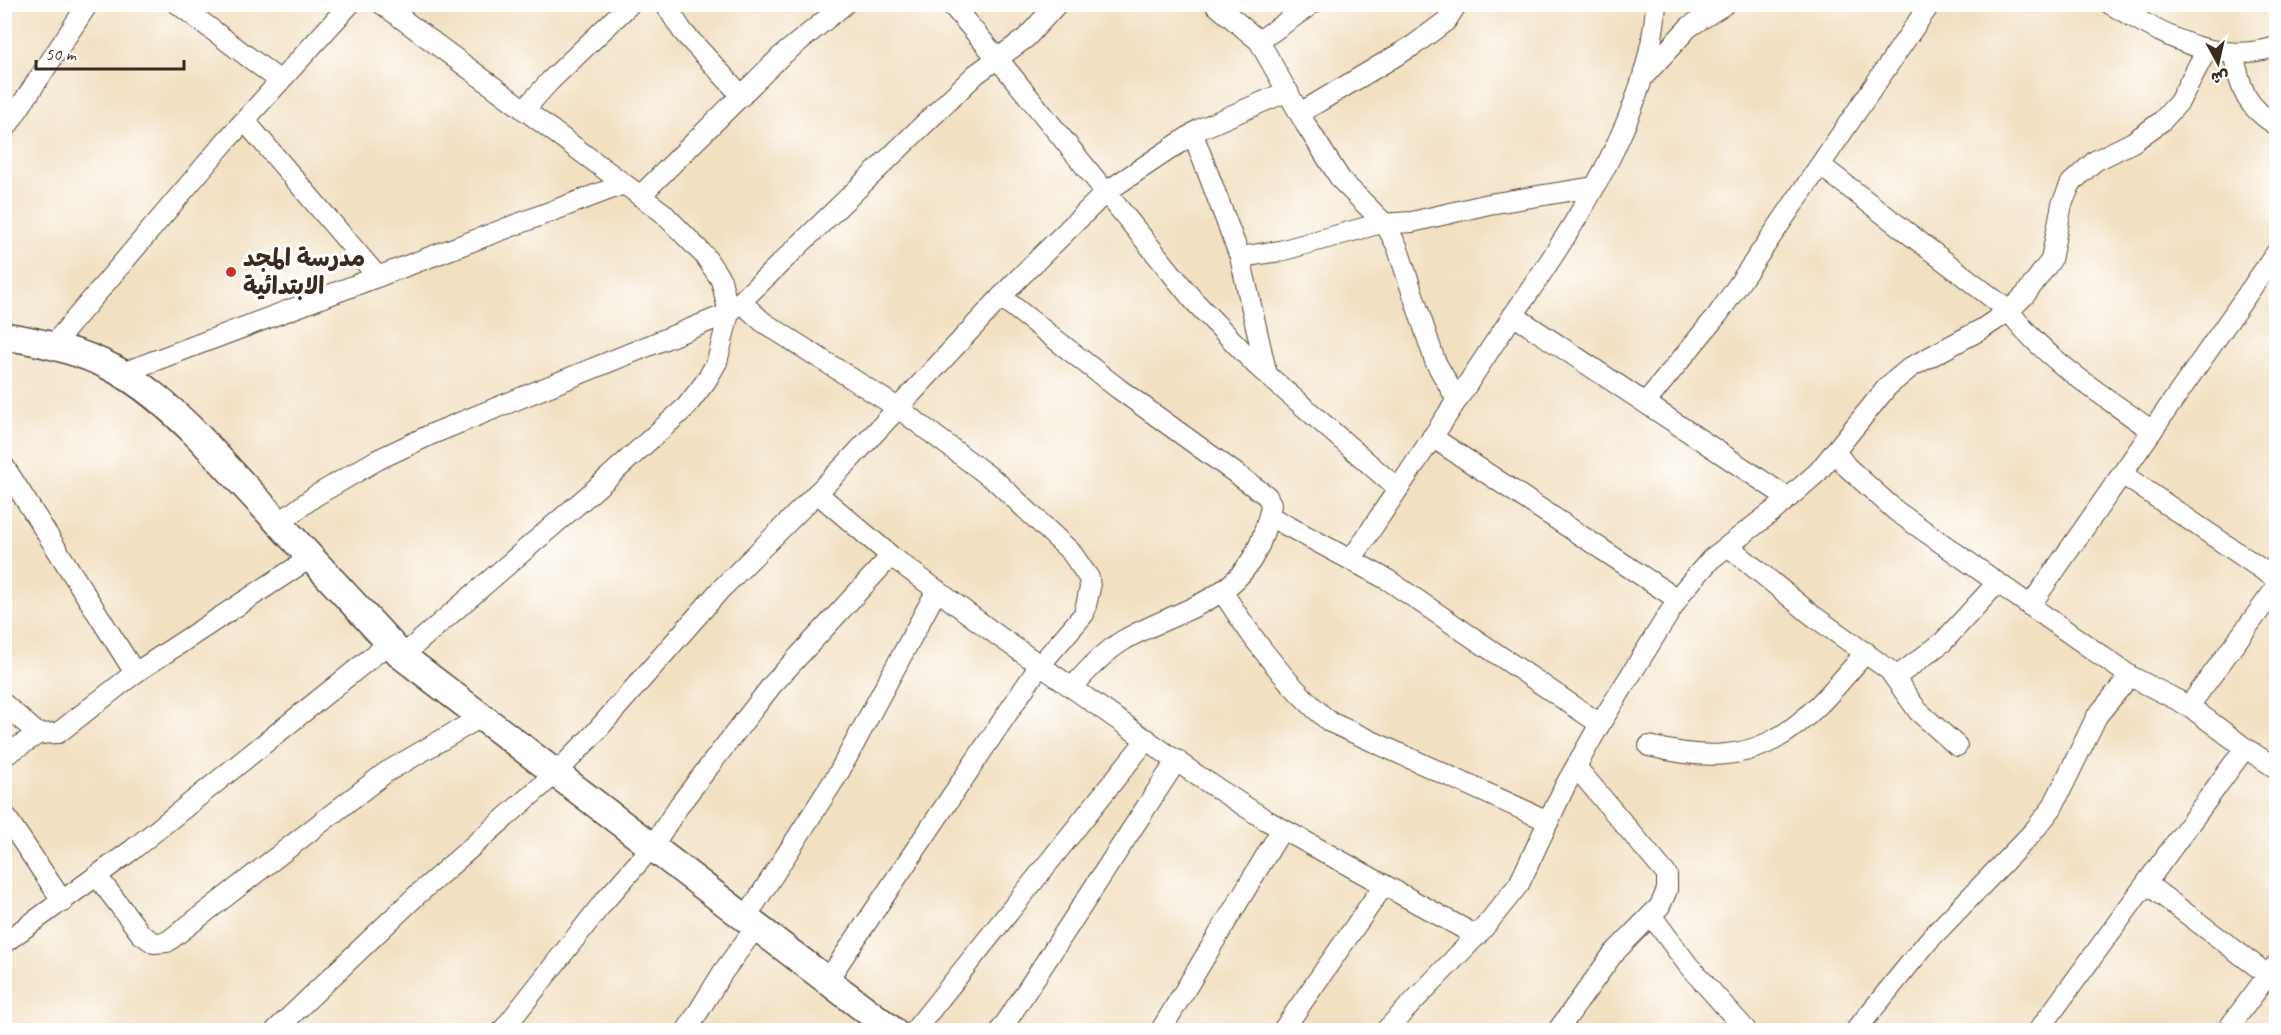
<svg xmlns="http://www.w3.org/2000/svg" width="2281" height="1035" viewBox="0 0 2281 1035" font-family="Caveat,'Playpen Sans Arabic',sans-serif">
<style>
.lines{fill:none;stroke-linecap:round;stroke-linejoin:round}
.street-casing{stroke:#564537;stroke-width:22}
.secondary-casing{stroke:#564537;stroke-width:30}
.street{stroke:#fff;stroke-width:20}
.secondary{stroke:#fff;stroke-width:27}
.poi-dot{fill:#c8321e;stroke:#fff;stroke-width:2}
.labels{text-anchor:middle;dominant-baseline:central;stroke-width:6;stroke-linejoin:round;paint-order:stroke}
.poi-label{font-size:24px;font-weight:bold;fill:#3b2a1e;stroke:#fff;text-anchor:start}
</style>
<rect width="100%" height="100%" fill="#fff"/>
<filter id="ink" filterUnits="userSpaceOnUse"><feTurbulence type="fractalNoise" baseFrequency=".0167" numOctaves="2"/><feDisplacementMap in="SourceGraphic" scale="12" xChannelSelector="R" yChannelSelector="G"/><feConvolveMatrix kernelMatrix="1 2 1 2 8 2 1 2 1" color-interpolation-filters="sRGB"/></filter>
<filter id="wash" filterUnits="userSpaceOnUse"><feTurbulence type="fractalNoise" baseFrequency=".008" numOctaves="4" result="noise"/><feDisplacementMap in="SourceGraphic" scale="24" xChannelSelector="R" yChannelSelector="G"/><feGaussianBlur stdDeviation="1.35" result="paint"/><feColorMatrix in="noise" values="0 0 0 0 0 0 0 0 0 0 0 0 0 0 0 0 0 1.4 0 .05"/><feComposite in="paint" operator="in"/></filter>
<g filter="url(#wash)">
<rect width="100%" height="100%" fill="#f2e0c2"/>
</g>
<g filter="url(#ink)">
<g class="lines">
<g class="street-casing">
<g id="street">
<path d="M 178,4 L 280,81"/>
<path d="M 382,4 L 662,212 L 705,256 L 721,280 L 729,313 L 717,362 L 706,381 L 686,407 L 592,492 L 402,656"/>
<path d="M 665,4 L 683,32 L 742,96"/>
<path d="M 951,4 L 998,59 L 1194,301 L 1257,366 L 1398,489"/>
<path d="M 1215,4 L 1259,41 L 1306,125 L 1341,180 L 1385,224 L 1397,246 L 1435,361 L 1457,400"/>
<path d="M 2110,4 C 2166,35 2211,66 2276,47"/>
<path d="M 1259,41 L 1312,4"/>
<path d="M 2233,53 C 2242,90 2243,104 2276,125"/>
<path d="M 1644,76 L 1689,27 L 1725,4"/>
<path d="M 524,110 L 550,81 L 630,4"/>
<path d="M 1300,113 L 1414,45 L 1446,21 L 1457,4"/>
<path d="M 245,121 L 378,277"/>
<path d="M 4,131 L 88,4"/>
<path d="M 1193,134 L 1240,257 L 1267,375"/>
<path d="M 1820,165 L 2009,311 C 2046,361 2102,394 2152,431"/>
<path d="M 640,196 L 780,57 L 845,4"/>
<path d="M 1240,257 L 1280,251 L 1378,224 L 1412,222 L 1489,204 L 1594,187"/>
<path d="M 1001,297 L 1119,389 L 1267,496 L 1271,504 C 1270,515 1266,525 1263,535 C 1241,603 1177,609 1124,640 C 1104,652 1088,669 1073,687"/>
<path d="M 741,302 L 763,322 L 898,408 L 998,483 L 1071,552 L 1089,578 L 1090,588 L 1084,614 L 1040,665 L 827,981"/>
<path d="M 1513,315 L 1788,498"/>
<path d="M 53,345 L 225,142 L 350,4"/>
<path d="M 122,373 L 624,184"/>
<path d="M 1646,402 L 1719,313 L 1930,4"/>
<path d="M 1432,437 L 1677,599"/>
<path d="M 1835,451 L 1847,467 L 1896,511 L 2130,676 L 2189,706 L 2245,748 L 2276,768"/>
<path d="M 4,466 L 135,673"/>
<path d="M 2122,474 L 2276,579"/>
<path d="M 817,493 L 891,556 L 997,635 L 1198,776 L 1266,820 L 1477,936"/>
<path d="M 1269,516 L 1388,580 L 1600,724"/>
<path d="M 279,523 L 315,496 L 377,460 L 432,434 L 729,313 L 976,74 L 1026,38 L 1057,4"/>
<path d="M 1728,546 L 1812,615 L 1889,670 L 1918,711 L 1957,746"/>
<path d="M 1351,560 C 1398,489 1445,419 1491,348 C 1557,250 1650,125 1656,4"/>
<path d="M 1222,591 C 1252,639 1287,686 1330,722 L 1548,821"/>
<path d="M 2030,606 L 2276,253"/>
<path d="M 1896,677 L 1943,642 L 1997,583"/>
<path d="M 4,704 L 38,734"/>
<path d="M 2189,706 L 2276,588"/>
<path d="M 1649,746 C 1762,774 1797,733 1866,652"/>
<path d="M 4,756 L 38,734 L 58,733 L 135,673 L 310,558"/>
<path d="M 4,814 L 63,902"/>
<path d="M 97,876 L 141,934 L 154,943 L 167,942 L 385,773 L 481,717"/>
<path d="M 2147,884 L 2268,975 L 2276,965"/>
<path d="M 1651,915 L 1688,965 L 1746,1030"/>
<path d="M 745,919 L 838,774 L 937,590"/>
<path d="M 4,943 L 132,850 L 388,644"/>
<path d="M 276,1030 L 417,895 L 555,774 L 592,736 L 720,590 L 846,464 L 1015,282 L 1106,192 L 1200,129 L 1288,91"/>
<path d="M 503,1030 L 602,904 L 652,847 L 680,804 L 772,685 L 891,556"/>
<path d="M 687,1030 L 723,972 L 756,927"/>
<path d="M 915,1030 L 1147,739"/>
<path d="M 1001,1030 L 1177,760"/>
<path d="M 1161,1030 L 1282,829"/>
<path d="M 1283,1030 L 1384,885"/>
<path d="M 1386,1030 L 1483,929 L 1519,884 L 1565,786 L 1600,724 L 1683,591 L 1711,559 L 1777,508 L 1818,472 L 1888,386 L 1911,367 L 1982,329 L 2009,311 L 2025,295 L 2051,260 L 2062,204 L 2071,183 L 2095,161 L 2133,142 L 2162,121 L 2179,102 L 2206,51"/>
<path d="M 1558,1030 L 1613,954 L 1660,906 L 1667,890 L 1667,875 L 1576,767"/>
<path d="M 1856,1030 L 1929,940 L 2033,832 L 2052,808 L 2097,716 L 2130,676"/>
<path d="M 2039,1030 L 2245,748"/>
<path d="M 2227,1030 L 2268,975"/>
</g>
</g>
<g class="secondary-casing">
<path id="secondary" d="M 4,336 C 95,350 136,373 200,438 L 402,656 L 892,1030"/>
</g>
<use href="#street" class="street"/>
<use href="#secondary" class="secondary"/>
</g>
</g>
<circle class="poi-dot" cx="231" cy="272" r="6"/>
<g class="labels">
<g class="poi-label">
<text x="243" y="258">مدرسة المجد<tspan x="243" dy="28">الابتدائية</tspan></text>
</g>
</g>
<rect width="2281" height="1035" fill="none" stroke="#fff" stroke-width="24"/>
<g transform="translate(2218 63) rotate(172)" stroke="#ffffff" stroke-width="4.5" paint-order="stroke">
<path d="M0-4.5L10 22L0 15L-10 22Z" fill="#3b2a1e"/>
<text y="-9" font-size="16" font-weight="bold" text-anchor="middle" fill="#3b2a1e">ش</text>
</g>
<path d="M36 60v9h148v-9" fill="none" stroke="#3b2a1e" stroke-width="3"/>
<text x="45" y="60" font-size="18" fill="#3b2a1e" stroke="#ffffff" stroke-width="4.5" paint-order="stroke">50 m</text>
</svg>
